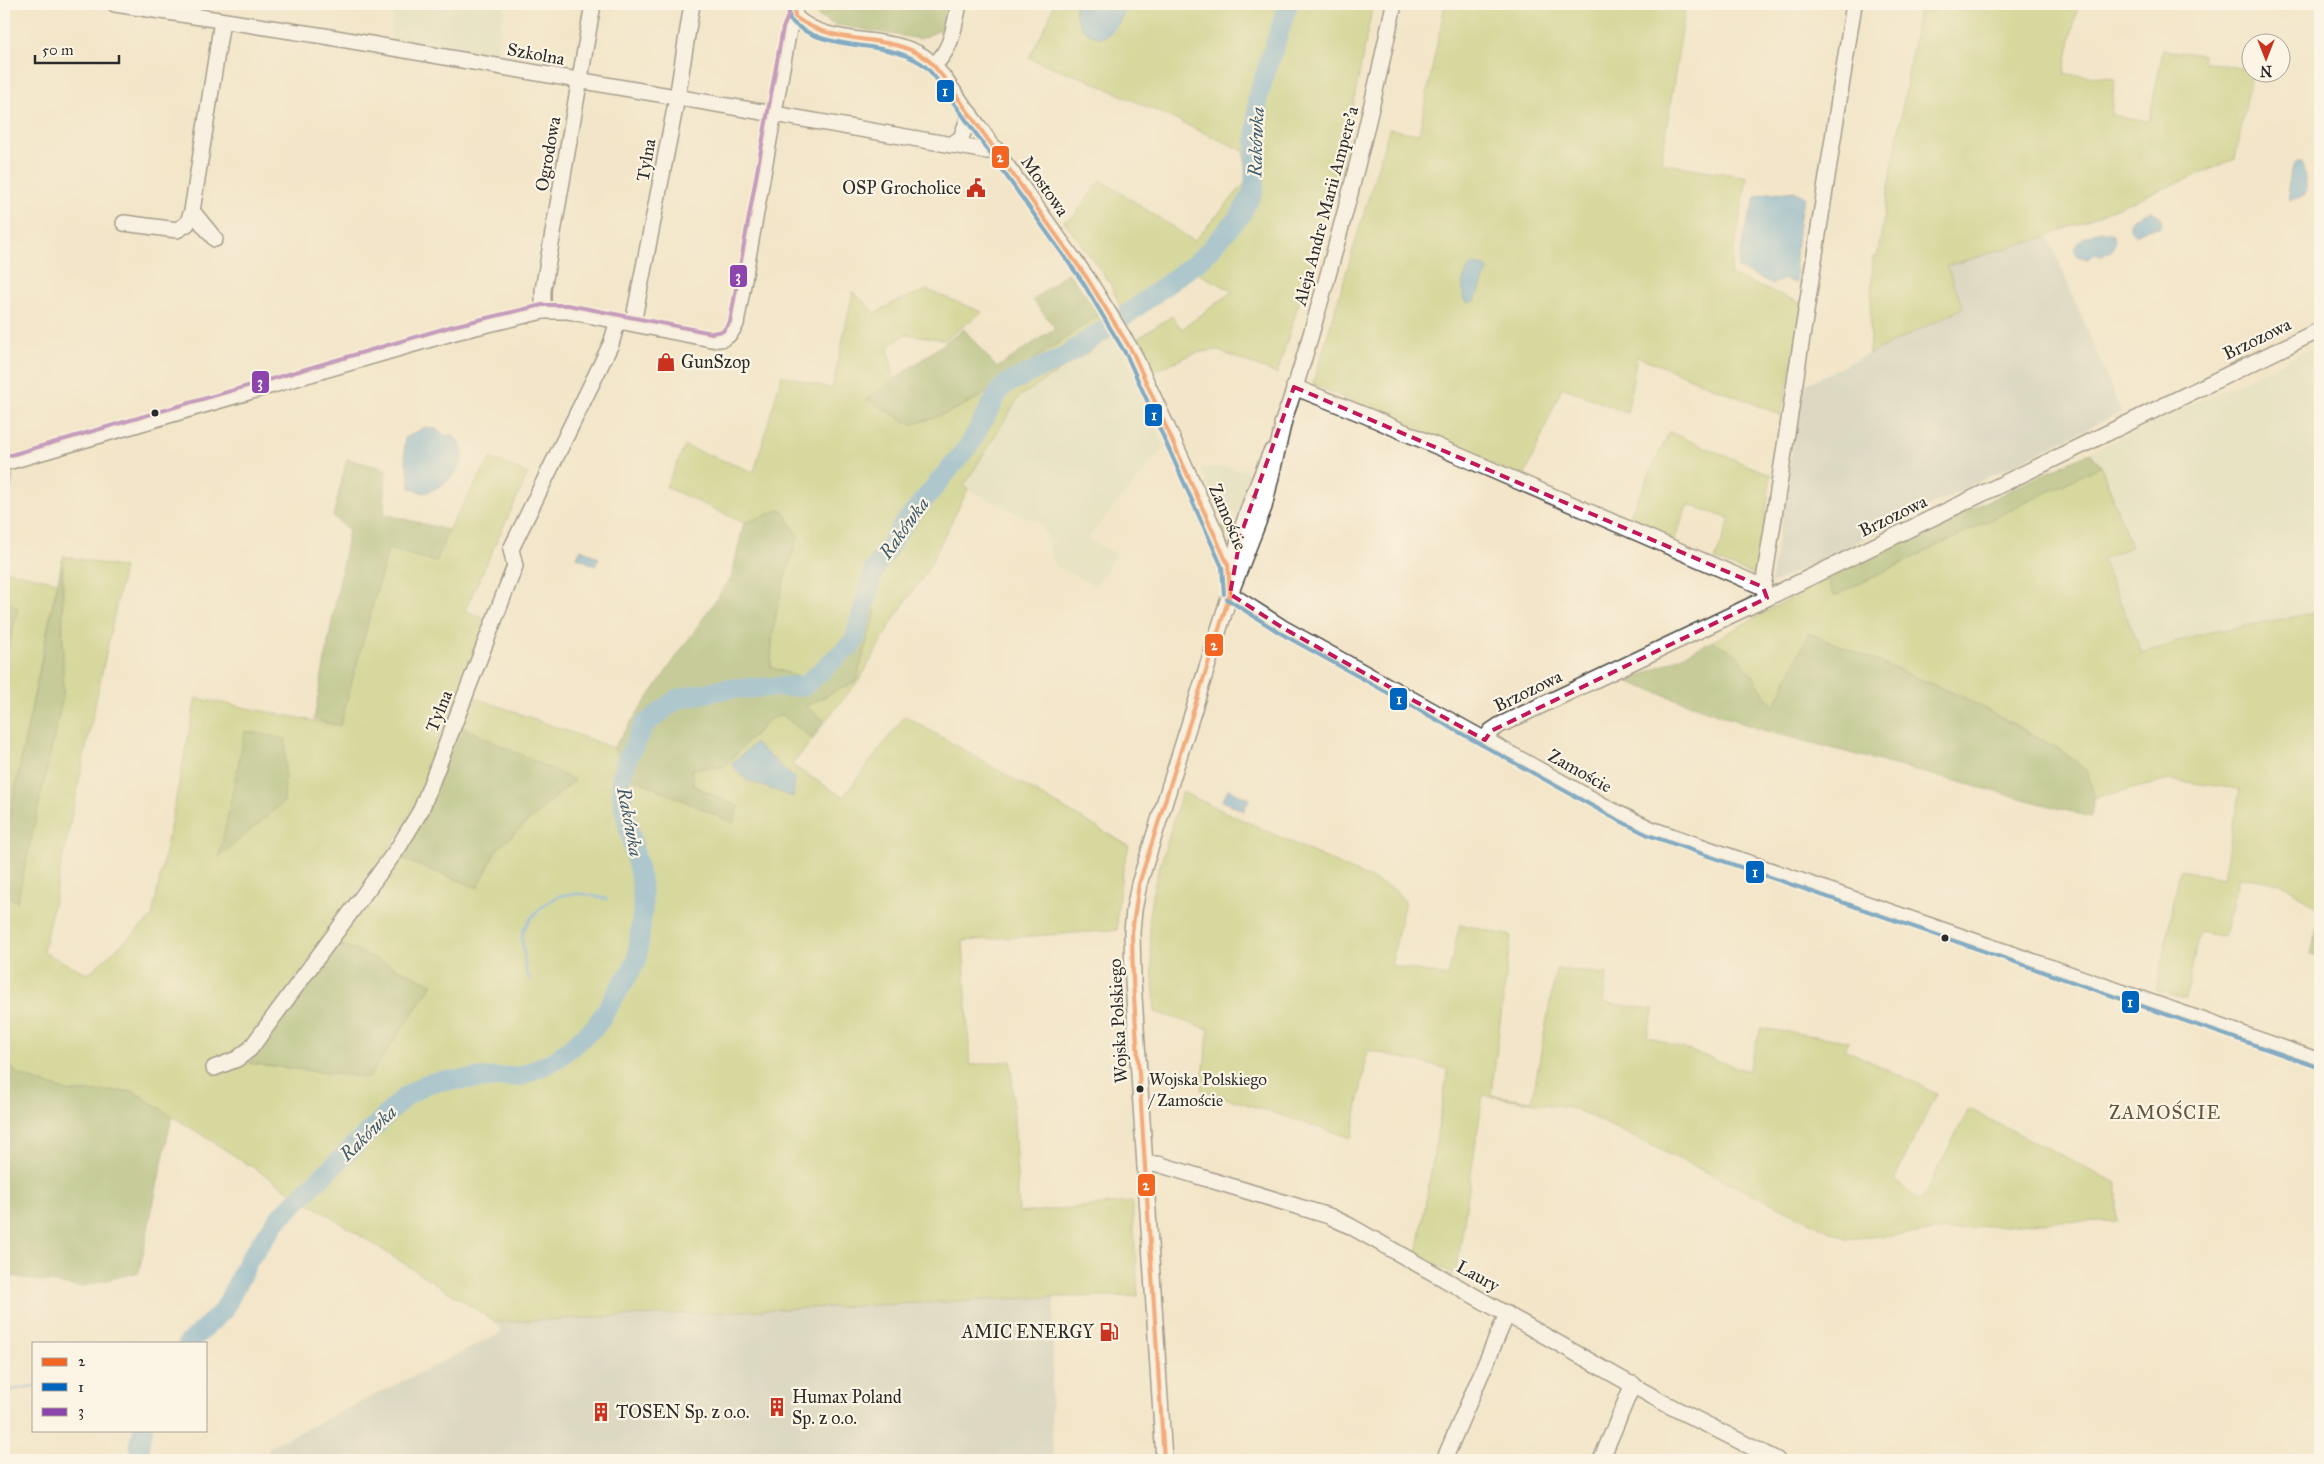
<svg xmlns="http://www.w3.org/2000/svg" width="2324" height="1464" viewBox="0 0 2324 1464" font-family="'IM FELL Great Primer',serif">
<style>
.built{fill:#dadfbd}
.industrial{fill:#c0c7ba}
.green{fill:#b5c86b;stroke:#707a4b}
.forest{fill:#90ac5f;stroke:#5e6c45}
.water{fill:#5aa2d0;stroke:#42667e}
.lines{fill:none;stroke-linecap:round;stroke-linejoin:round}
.stream{stroke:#5aa2d0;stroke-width:3}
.river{stroke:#5aa2d0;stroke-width:20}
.minor-casing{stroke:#494743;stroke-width:18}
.minor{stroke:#fff;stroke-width:15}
.bus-1-casing{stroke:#fcf5e5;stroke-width:8}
.bus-2-casing{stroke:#fcf5e5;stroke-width:8}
.bus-3-casing{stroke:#fcf5e5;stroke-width:8}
.bus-1{stroke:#f26522;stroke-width:4}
.bus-2{stroke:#0065bd;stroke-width:4}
.bus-3{stroke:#8e44ad;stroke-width:4}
.oneway{fill:#a0a0a0}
.marked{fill:none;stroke:#c2185b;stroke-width:4;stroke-dasharray:10 6;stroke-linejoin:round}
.bus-dot{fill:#2b2b2b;stroke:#fcf5e5;stroke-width:2}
.labels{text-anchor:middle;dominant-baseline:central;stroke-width:4.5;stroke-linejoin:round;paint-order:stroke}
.bus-label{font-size:17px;fill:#2b2b2b;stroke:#fcf5e5;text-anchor:start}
.street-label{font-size:18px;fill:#2b2b2b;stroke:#fcf5e5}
.poi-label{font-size:18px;fill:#2b2b2b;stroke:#fcf5e5;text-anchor:start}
.water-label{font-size:19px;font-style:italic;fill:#3e5b6d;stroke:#fcf5e5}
.neighbourhood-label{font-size:19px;letter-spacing:1px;fill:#66543c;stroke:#fcf5e5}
.line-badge{stroke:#fcf5e5;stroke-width:2}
.badge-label{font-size:14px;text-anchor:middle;font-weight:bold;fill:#fff}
</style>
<rect width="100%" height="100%" fill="#fcf5e5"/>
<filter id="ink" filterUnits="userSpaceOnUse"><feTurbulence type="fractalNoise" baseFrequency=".02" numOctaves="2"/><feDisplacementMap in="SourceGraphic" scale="10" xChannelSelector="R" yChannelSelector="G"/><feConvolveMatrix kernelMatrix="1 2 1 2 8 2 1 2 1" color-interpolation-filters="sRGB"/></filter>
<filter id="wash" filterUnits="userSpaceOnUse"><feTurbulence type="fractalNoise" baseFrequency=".0096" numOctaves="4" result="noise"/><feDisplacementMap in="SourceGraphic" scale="20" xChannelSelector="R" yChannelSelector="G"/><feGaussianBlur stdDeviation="1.12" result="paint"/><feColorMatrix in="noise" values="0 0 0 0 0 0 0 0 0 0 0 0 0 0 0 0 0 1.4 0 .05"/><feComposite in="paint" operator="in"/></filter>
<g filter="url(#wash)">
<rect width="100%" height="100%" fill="#f3e5c9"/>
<g class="built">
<path d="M 395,4 L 504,4 L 496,61 L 390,42 Z"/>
<path d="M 1113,336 L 1135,377 L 1164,448 L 1087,539 L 1117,554 L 1096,586 L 1054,565 L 1043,525 L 963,487 L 1019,396 Z"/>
<path d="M 2320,345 L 2320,612 L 2206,633 L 2142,653 L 2102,558 L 2131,547 L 2101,466 L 2090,452 Z"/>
<path d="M 1229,467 L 1255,473 L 1240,513 L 1218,511 L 1201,468 Z"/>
</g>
<g class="industrial">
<path d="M 2048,236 L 2121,412 L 1771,584 L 1802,386 L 1963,308 L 1947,266 Z"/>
<path d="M 1054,1297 L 1051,1418 L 1053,1460 L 265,1460 L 269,1447 L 501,1333 L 496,1322 Z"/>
</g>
<g class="green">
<path d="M 1054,4 L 1373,4 L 1343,157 L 1277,374 L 1216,350 L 1195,353 L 1154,371 L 1137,339 L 1172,316 L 1182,329 L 1233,291 L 1181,265 L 1121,309 L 1110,283 L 1064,221 L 1073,217 L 1101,180 L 1194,241 L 1246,182 L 1244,151 L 1088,80 L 1029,58 L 1048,21 Z"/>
<path d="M 1445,4 L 1686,4 L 1661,163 L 1747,177 L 1730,275 L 1804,304 L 1781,415 L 1637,356 L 1627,413 L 1562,387 L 1524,478 L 1313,384 L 1389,129 L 1419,134 Z"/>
<path d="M 1920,4 L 2078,4 L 2064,74 L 2115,78 L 2111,115 L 2149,121 L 2163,50 L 2203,55 L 2202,61 L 2251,70 L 2252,73 L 2235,159 L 2048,236 L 1947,266 L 1963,308 L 1869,354 L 1873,257 L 1877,257 Z"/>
<path d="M 927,290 L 982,312 L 945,340 L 905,334 L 888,348 L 894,379 L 868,399 L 948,413 L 980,397 L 1100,314 L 1113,336 L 1019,397 L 964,486 L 968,489 L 928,569 L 895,617 L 860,679 L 825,721 L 806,706 L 856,681 L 864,651 L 856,605 L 848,634 L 801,678 L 771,667 C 771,621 784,579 798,536 L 782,509 L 744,523 L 666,487 L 685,446 L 754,472 L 782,375 L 832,389 L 853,292 L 876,313 L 895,302 Z"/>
<path d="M 1669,432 L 1771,475 L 1757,576 L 1715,560 L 1730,519 L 1688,504 L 1672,546 L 1626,524 Z"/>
<path d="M 491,458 L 528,474 L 465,610 L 491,622 L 408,822 L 249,1044 L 214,1061 L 249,1063 L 368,1078 L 433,984 L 336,942 L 402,859 L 478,888 L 497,849 L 574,781 L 460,726 L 471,696 L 613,748 L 632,778 L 739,807 L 693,785 L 692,769 L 723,767 L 770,719 L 783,715 L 813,739 L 792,765 L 843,797 L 905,716 L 1129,846 C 1121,873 1117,902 1117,930 L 963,941 L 970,1065 L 1011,1061 L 1019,1213 L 1132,1202 L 1138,1296 L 1054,1297 L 496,1322 L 133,1091 L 70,1092 L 19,1075 L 4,1061 L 4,893 L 17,902 L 63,696 L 63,556 L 124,568 L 43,952 L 88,974 L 152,917 L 196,698 L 340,726 L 388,548 L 436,562 L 448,530 Z"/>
<path d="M 2101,466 L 2131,547 L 2102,559 L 2142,653 L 2206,633 L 2320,612 L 2320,909 L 2281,883 L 2239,877 L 2224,937 L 2199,932 L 2186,998 L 2156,991 L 2180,870 L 2223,878 L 2240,789 L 2170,780 L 2094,798 L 2088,772 L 2060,749 L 1963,697 L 1809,633 L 1774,707 L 1737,655 L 1713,641 L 1827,578 L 1835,596 Z"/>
<path d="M 1228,525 L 1240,526 C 1234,534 1229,536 1220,531 L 1219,527 Z"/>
<path d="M 4,570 L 57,582 L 4,843 L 4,664 L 18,608 L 4,598 Z"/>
<path d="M 1182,792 L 1395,890 L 1405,901 L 1391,965 L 1448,976 L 1460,924 L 1511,936 L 1491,1095 L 1532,1101 L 1556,969 L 1607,974 L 1603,1003 L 1654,1009 L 1647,1036 L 1748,1071 L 1761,1028 L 1848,1041 L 1844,1049 L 1937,1093 L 1894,1180 L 1921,1201 L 1969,1109 L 2117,1183 L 2117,1221 L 2042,1222 L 1846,1239 L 1575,1109 L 1483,1095 L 1456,1275 L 1417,1255 L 1448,1069 L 1368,1050 L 1352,1138 L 1201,1090 L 1209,1029 L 1155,1012 L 1149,915 L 1154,886 Z"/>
</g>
<g class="forest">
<path d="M 809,4 L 952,4 L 941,30 L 920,39 L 832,24 C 823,19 812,14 809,4 Z"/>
<path d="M 1068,272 L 1100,314 L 980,397 L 948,413 L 911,425 L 867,399 L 964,329 L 997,368 L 1055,328 L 1033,300 Z"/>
<path d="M 2090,452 L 2101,466 L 1834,596 L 1827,578 Z"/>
<path d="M 347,459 L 386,469 L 384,514 L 448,530 L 436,562 L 388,549 L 340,726 L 314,719 L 349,530 L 333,516 Z"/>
<path d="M 13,476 L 4,518 L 4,479 Z"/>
<path d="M 782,509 L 798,536 C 784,579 770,622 771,667 L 801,678 L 848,634 L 856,605 L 876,611 L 856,681 L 806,706 L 825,721 L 813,739 L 782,715 L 770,719 L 723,767 L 692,769 L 693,785 L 739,807 L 733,823 L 632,778 L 613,748 L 731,578 L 744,523 Z"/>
<path d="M 62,561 L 63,696 L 17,902 L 4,893 L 4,843 Z"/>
<path d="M 4,598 L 18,608 L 4,665 Z"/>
<path d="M 1809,633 L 1963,697 L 2060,750 L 2088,772 L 2094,798 L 2091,817 L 1759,729 L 1628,682 L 1713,641 L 1737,655 L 1774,707 Z"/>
<path d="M 460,726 L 574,780 L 497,849 L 478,888 L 402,859 L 424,817 Z"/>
<path d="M 245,731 L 286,739 L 284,802 L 219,857 Z"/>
<path d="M 2320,912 L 2320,956 L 2311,954 Z"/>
<path d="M 336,942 L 433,984 L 368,1078 L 249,1063 Z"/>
<path d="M 4,1061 L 19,1075 L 70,1092 L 133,1091 L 172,1116 L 139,1272 L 79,1287 L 4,1275 Z"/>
</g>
<g class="water">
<path d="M 1076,4 L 1125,4 C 1126,16 1112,36 1100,38 C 1083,33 1073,21 1076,4 Z"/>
<path d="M 2297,162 L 2302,162 L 2307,189 L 2304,196 L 2290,200 C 2288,187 2286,171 2297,162 Z"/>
<path d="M 1794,191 L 1805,197 L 1801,208 L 1795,258 L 1797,281 L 1795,283 L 1784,279 L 1773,284 L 1738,268 L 1745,229 L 1756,197 C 1768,190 1781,194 1794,191 Z"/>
<path d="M 2152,211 L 2160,216 L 2162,223 L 2159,228 L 2148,229 L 2136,235 L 2131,231 L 2129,225 C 2135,215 2142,213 2152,211 Z"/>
<path d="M 2101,231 L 2112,234 L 2115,241 L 2112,250 L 2102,256 L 2093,254 L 2088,259 L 2077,256 L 2074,249 C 2079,238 2089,234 2101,231 Z"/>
<path d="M 1472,264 L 1486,266 L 1488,270 L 1475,301 L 1469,303 L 1464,300 C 1461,286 1462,275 1472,264 Z"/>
<path d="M 425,427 L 436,429 L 446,436 L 451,434 C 480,456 450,486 424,493 L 410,488 C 410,471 402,455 405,438 Z"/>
<path d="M 581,549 L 599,558 L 595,566 L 577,557 Z"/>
<path d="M 755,743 L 795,779 L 793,797 L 746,780 L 731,764 Z"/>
<path d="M 1228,789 L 1249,799 L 1244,811 L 1222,801 Z"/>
</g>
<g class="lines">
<g class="stream">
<path d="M 530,979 C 524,971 525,963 524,953 C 522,945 521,935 525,927 C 532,915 550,897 564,895 C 579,892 592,895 606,899"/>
<path d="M 4,1391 L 34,1386"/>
</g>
<g class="river">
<path d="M 1122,318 L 1202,258 L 1240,216 L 1254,190 L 1258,96 L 1288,4"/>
<path d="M 188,1343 L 224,1310 L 248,1261 L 278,1219 L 406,1096 L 426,1084 L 440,1081 L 521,1076 L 556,1060 L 596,1026 L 637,961 L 643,906 L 641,881 L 623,803 L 621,780 L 627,759 L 644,725 L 677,699 L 725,689 L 804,686 L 854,642 L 874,570 L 903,525 L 970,444 L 1000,390 L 1008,383 L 1062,358 L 1108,327"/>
<path d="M 140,1460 L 140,1440 L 143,1430"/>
</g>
</g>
</g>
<g filter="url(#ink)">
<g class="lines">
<g class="minor-casing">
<g id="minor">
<path d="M 115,4 L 324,36 L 987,151 L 995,148"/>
<path d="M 794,4 L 795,17 C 829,49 888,33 924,57 C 932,63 937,70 943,77 L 1087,278 L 1133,353 L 1216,534 L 1228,565 L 1230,590"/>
<path d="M 934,65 C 952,49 954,27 959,4"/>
<path d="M 951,145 L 961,138 L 970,114"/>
<path d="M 192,211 L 215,239"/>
<path d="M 124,223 L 177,230 L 187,224 L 192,211 L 222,21"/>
<path d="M 543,311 L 543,290 L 593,4"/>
<path d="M 633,323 L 677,98 L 692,4"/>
<path d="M 1294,387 L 1367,416 L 1763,587"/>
<path d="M 1282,424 C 1300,378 1312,329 1326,282 C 1352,190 1375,97 1394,4"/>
<path d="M 4,463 L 455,332 L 543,311 L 567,311 L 711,339 C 724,341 730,336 736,324 L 789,29 L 795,17"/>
<path d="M 1232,575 C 1237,533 1255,491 1271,452"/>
<path d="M 1230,594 L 1283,628 L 1617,813 L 1651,829 L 2320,1061"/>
<path d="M 1767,598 L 1763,587 L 1854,4"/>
<path d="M 1485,740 L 1491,731 L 1500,725 L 1767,598 L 2320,330"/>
<path d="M 214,1068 L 237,1059 L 250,1049 L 398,848 L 421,810 L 515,566 L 511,549 L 611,344 L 618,320"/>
<path d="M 1145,1165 L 1158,1164 L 1329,1216 L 1350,1226 L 1666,1404 L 1777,1460"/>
<path d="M 1164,1460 L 1133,981 L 1132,932 L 1134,910 L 1139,884 L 1230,594 L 1264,507 L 1285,416"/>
<path d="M 1444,1460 L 1507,1314"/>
<path d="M 1601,1460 L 1633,1384"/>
</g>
</g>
<use href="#minor" class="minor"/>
<g class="bus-1-casing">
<path id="bus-1" d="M 794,4 L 795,17 C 838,48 886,32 924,57 C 932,62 937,70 943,77 L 1087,278 L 1133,353 L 1228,565 L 1230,594 L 1139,884 L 1132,932 L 1133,981 L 1164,1460"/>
</g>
<g class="bus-2-casing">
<g id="bus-2">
<path d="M 788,4 L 790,20 C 826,54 879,38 919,62 C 927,66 932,74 938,81 L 1082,281 L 1127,356 L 1222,567 L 1224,594"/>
<path d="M 1227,599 L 1280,633 L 1614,818 L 1648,835 L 2318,1067"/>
</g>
</g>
<g class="bus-3-casing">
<path id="bus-3" d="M 4,457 L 453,326 L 542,305 L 568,305 L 712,333 L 723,331 L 730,322 L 783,28 L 789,14"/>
</g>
<use href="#bus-1" class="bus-1"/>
<use href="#bus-2" class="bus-2"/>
<use href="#bus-3" class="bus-3"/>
</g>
<defs><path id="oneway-solid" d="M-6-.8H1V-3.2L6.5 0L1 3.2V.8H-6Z" transform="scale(1.25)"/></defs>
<use class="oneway" href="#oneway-solid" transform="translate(1255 494) rotate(109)"/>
</g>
<path d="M0 0H2324V1464H0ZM 1294,387 L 1763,587 L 1767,598 L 1491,731 L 1485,740 L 1283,628 L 1230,594 L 1241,534 Z" fill="#f3e5c9" fill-opacity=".55" fill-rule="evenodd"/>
<path class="marked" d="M 1294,387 L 1763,587 L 1767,598 L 1491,731 L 1485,740 L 1283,628 L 1230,594 L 1241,534 Z"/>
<defs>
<g id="civic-bare" transform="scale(1.5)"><path d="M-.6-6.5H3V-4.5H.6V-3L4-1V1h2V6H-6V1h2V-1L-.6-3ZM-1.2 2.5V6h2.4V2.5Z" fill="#c8321e" stroke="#fcf5e5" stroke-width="2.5" paint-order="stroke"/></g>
<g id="shop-bare" transform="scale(1.5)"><path d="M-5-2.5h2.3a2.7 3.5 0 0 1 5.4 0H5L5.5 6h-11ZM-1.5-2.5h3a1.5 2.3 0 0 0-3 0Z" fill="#c8321e" stroke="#fcf5e5" stroke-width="2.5" paint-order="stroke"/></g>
<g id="fuel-bare" transform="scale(1.5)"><path d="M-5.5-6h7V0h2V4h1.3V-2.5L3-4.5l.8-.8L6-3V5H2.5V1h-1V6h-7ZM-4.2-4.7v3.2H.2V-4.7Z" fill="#c8321e" stroke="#fcf5e5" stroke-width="2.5" paint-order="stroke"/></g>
<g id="building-bare" transform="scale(1.5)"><path d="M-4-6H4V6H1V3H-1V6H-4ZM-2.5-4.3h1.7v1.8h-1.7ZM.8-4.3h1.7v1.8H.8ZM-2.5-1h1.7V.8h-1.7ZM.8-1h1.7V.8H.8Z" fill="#c8321e" stroke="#fcf5e5" stroke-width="2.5" paint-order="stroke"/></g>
</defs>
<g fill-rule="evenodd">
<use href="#civic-bare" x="976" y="188"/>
<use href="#shop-bare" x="666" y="362"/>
<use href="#fuel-bare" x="1109" y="1332"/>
<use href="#building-bare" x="777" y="1407"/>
<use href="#building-bare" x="601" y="1412"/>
</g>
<g class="bus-dot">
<circle cx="155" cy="413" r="4.5"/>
<circle cx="1945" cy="938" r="4.5"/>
<circle cx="1140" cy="1089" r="4.5"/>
</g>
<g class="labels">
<g class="bus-label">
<text x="1149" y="1079">Wojska Polskiego<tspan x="1149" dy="21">/ Zamoście</tspan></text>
</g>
<g class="street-label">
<text transform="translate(536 54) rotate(10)">Szkolna</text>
<text transform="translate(548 154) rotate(-80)">Ogrodowa</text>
<text transform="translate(646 160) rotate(-80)">Tylna</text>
<text transform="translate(1045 186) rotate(55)">Mostowa</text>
<text transform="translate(1326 206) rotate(-75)">Aleja Andre Marii Ampere'a</text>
<text transform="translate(2257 339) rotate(-26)">Brzozowa</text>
<text transform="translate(1893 516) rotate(-26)">Brzozowa</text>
<text transform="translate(1228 517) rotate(67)">Zamoście</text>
<text transform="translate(1528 691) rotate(-26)">Brzozowa</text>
<text transform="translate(439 711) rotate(-68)">Tylna</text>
<text transform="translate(1580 771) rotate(29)">Zamoście</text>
<text transform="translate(1118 1021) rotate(-93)">Wojska Polskiego</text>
<text transform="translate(1478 1276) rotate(29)">Laury</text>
</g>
<g class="poi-label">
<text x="961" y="188" text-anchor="end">OSP Grocholice</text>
<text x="681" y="362">GunSzop</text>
<text x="1094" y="1332" text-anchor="end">AMIC ENERGY</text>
<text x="792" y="1397">Humax Poland<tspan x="792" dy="21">Sp. z o.o.</tspan></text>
<text x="616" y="1412">TOSEN Sp. z o.o.</text>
</g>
<g class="water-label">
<text transform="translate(1256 142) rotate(-88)">Rakówka</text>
<text transform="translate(904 528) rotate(-54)">Rakówka</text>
<text transform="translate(630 822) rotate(79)">Rakówka</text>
<text transform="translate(368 1133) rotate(-44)">Rakówka</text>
</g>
<g class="neighbourhood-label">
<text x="2165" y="1112">ZAMOŚCIE</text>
</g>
</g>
<g class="line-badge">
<rect x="936" y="79" width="19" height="24" rx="5" fill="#0065bd"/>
<rect x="991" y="145" width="19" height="24" rx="5" fill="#f26522"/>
<rect x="729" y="264" width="19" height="24" rx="5" fill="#8e44ad"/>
<rect x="251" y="370" width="19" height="24" rx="5" fill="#8e44ad"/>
<rect x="1144" y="403" width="19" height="24" rx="5" fill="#0065bd"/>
<rect x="1204" y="633" width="20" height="24" rx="5" fill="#f26522"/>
<rect x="1389" y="687" width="19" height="24" rx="5" fill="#0065bd"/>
<rect x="1745" y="860" width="20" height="24" rx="5" fill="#0065bd"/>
<rect x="2121" y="990" width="19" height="24" rx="5" fill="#0065bd"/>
<rect x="1137" y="1173" width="19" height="24" rx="5" fill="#f26522"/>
</g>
<g class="badge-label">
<text x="945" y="96">1</text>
<text x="1000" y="162">2</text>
<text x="738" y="281">3</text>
<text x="260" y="387">3</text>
<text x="1154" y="420">1</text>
<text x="1214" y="650">2</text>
<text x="1399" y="704">1</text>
<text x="1755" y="877">1</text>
<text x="2130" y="1007">1</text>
<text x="1146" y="1190">2</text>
</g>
<rect width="2324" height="1464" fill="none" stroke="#fcf5e5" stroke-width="20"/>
<rect x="32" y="1342" width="175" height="90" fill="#fcf5e5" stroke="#a8a49b"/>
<rect x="42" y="1358" width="25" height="8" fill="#f26522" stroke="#a8a49b"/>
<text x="78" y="1366" font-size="15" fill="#2b2b2b">2</text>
<rect x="42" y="1383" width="25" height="8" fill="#0065bd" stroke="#a8a49b"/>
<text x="78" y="1392" font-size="15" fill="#2b2b2b">1</text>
<rect x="42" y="1408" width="25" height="8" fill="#8e44ad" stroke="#a8a49b"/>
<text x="78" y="1416" font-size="15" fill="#2b2b2b">3</text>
<g transform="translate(2266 58) rotate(180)"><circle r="24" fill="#fcf5e5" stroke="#a8a49b"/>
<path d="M0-4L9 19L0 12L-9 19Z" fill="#c8321e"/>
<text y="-8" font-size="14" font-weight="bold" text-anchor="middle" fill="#2b2b2b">N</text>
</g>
<path d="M35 55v8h84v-8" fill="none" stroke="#2b2b2b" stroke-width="2.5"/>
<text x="42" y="55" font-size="15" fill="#2b2b2b" stroke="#fcf5e5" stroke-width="4" paint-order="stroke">50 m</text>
</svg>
